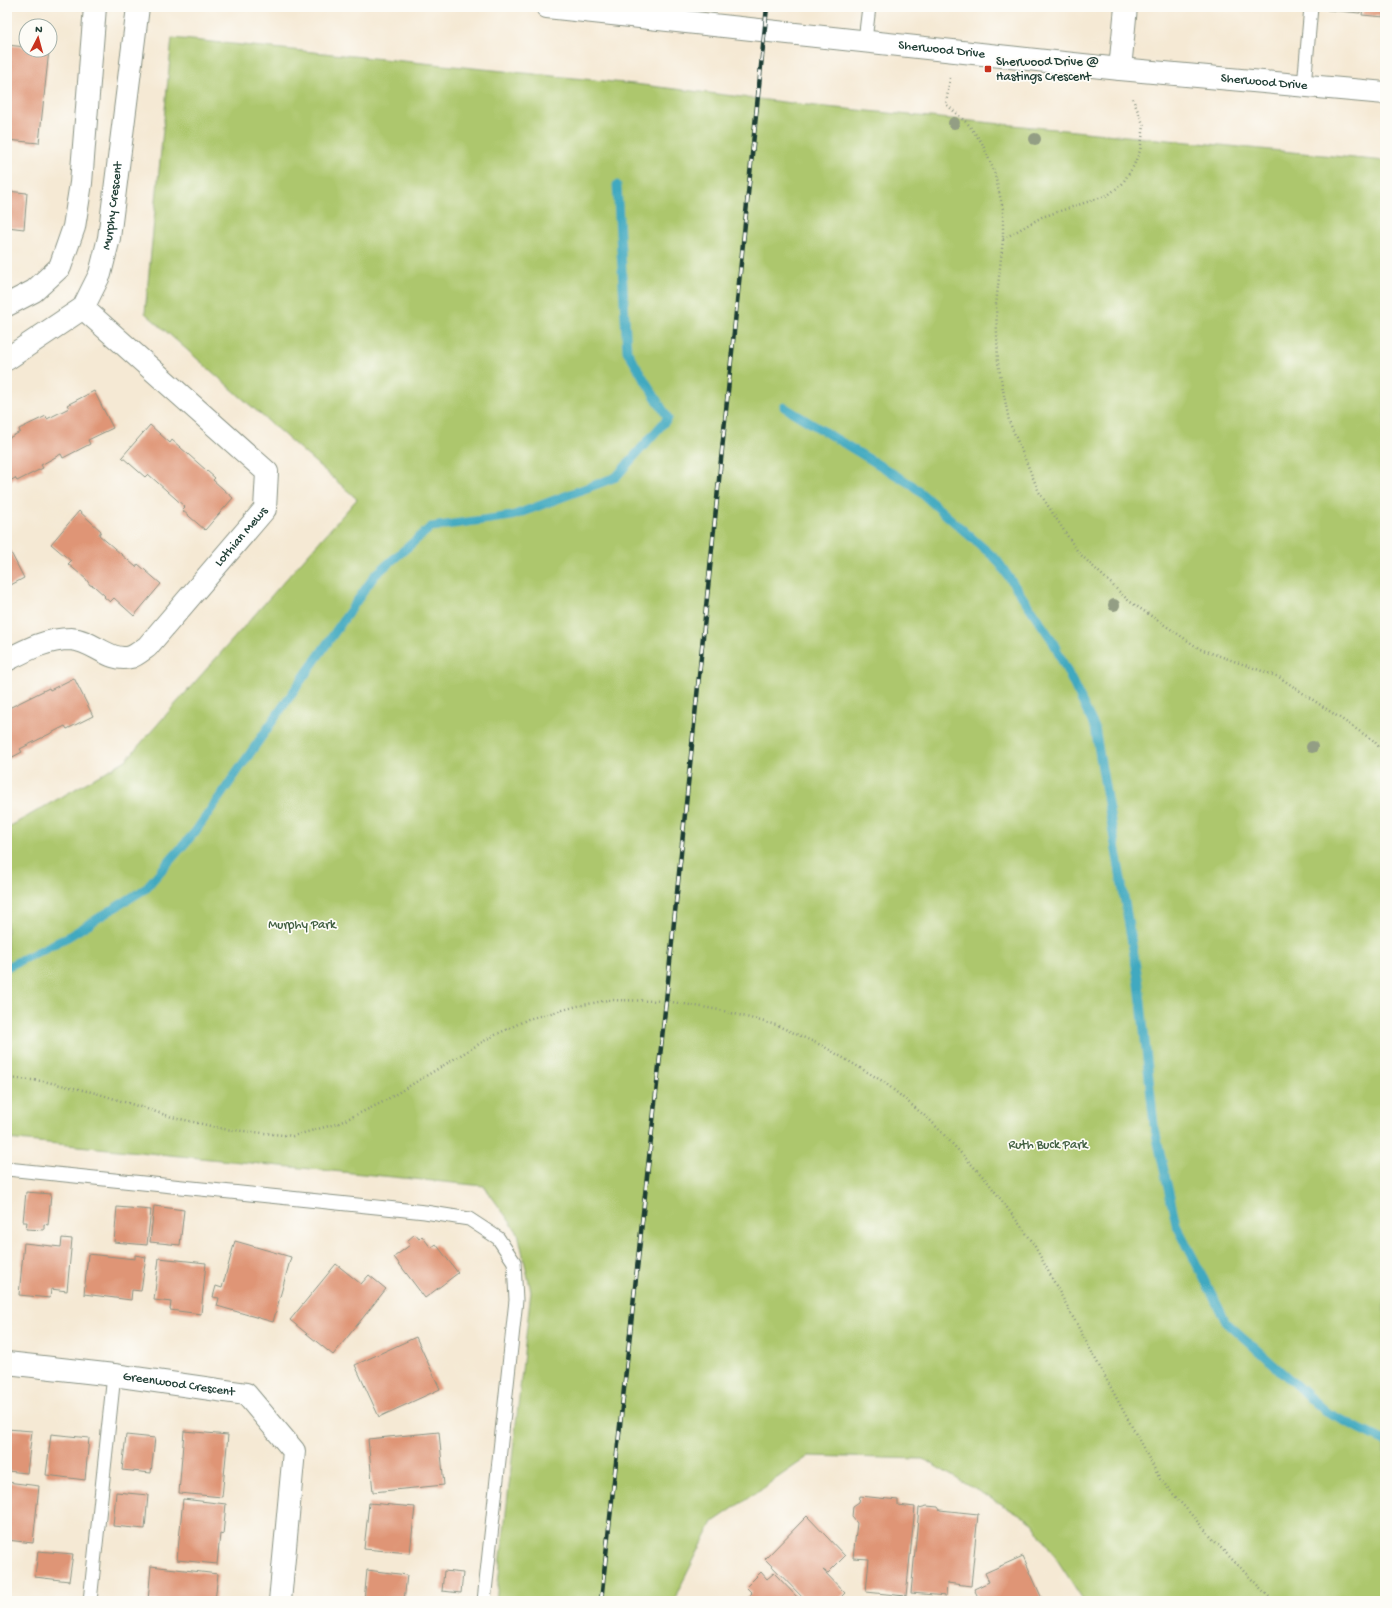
<svg xmlns="http://www.w3.org/2000/svg" width="1392" height="1608" viewBox="0 0 1392 1608" font-family="'Gochi Hand',sans-serif">
<style>
.green{fill:#adc76d;stroke:#668250}
.lines{fill:none;stroke-linecap:round;stroke-linejoin:round}
.stream{stroke:#40a9c0;stroke-width:9}
.building{fill:#df9576}
.service-casing{stroke:#8a9384;stroke-width:15}
.minor-casing{stroke:#8a9384;stroke-width:24}
.tertiary-casing{stroke:#8a9384;stroke-width:24}
.path{stroke:#8a9384;stroke-width:2.5;stroke-dasharray:1 3;stroke-linecap:butt}
.service{stroke:#fff;stroke-width:13}
.minor{stroke:#fff;stroke-width:22}
.tertiary{stroke:#fff;stroke-width:22}
.rail-casing{stroke:#1f3d34;stroke-width:4.5}
.rail{stroke:#fdfcf7;stroke-width:3;stroke-dasharray:9;stroke-linecap:butt}
.tree{fill:#939e84}
.poi-dot{fill:#c8321e;stroke:#fdfcf7;stroke-width:1.5}
.labels{text-anchor:middle;dominant-baseline:central;stroke-width:3.5;stroke-linejoin:round;paint-order:stroke}
.street-label{font-size:13px;fill:#1f3d34;stroke:#fdfcf7}
.poi-label{font-size:13px;fill:#1f3d34;stroke:#fdfcf7;text-anchor:start}
.park-label{font-size:13px;fill:#426042;stroke:#fdfcf7}
</style>
<rect width="100%" height="100%" fill="#fdfcf7"/>
<filter id="ink" filterUnits="userSpaceOnUse"><feTurbulence type="fractalNoise" baseFrequency=".025" numOctaves="2"/><feDisplacementMap in="SourceGraphic" scale="8" xChannelSelector="R" yChannelSelector="G"/><feConvolveMatrix kernelMatrix="1 2 1 2 8 2 1 2 1" color-interpolation-filters="sRGB"/></filter>
<filter id="wash" filterUnits="userSpaceOnUse"><feTurbulence type="fractalNoise" baseFrequency=".012" numOctaves="4" result="noise"/><feDisplacementMap in="SourceGraphic" scale="16" xChannelSelector="R" yChannelSelector="G"/><feGaussianBlur stdDeviation="0.9" result="paint"/><feColorMatrix in="noise" values="0 0 0 0 0 0 0 0 0 0 0 0 0 0 0 0 0 1.4 0 .05"/><feComposite in="paint" operator="in"/></filter>
<g filter="url(#wash)">
<rect width="100%" height="100%" fill="#f5e9d4"/>
<path class="green" d="M 172,38 L 634,84 L 816,106 L 1385,161 L 1385,1601 L 1084,1601 L 1033,1523 L 923,1459 L 809,1456 L 713,1522 L 677,1593 L 675,1601 L 496,1601 L 531,1291 L 518,1233 L 484,1186 L 7,1139 L 7,828 L 126,760 L 357,499 L 145,313 Z"/>
<g class="lines">
<g class="stream">
<path d="M 784,407 L 912,485 L 997,560 L 1052,640 L 1095,728 L 1139,984 L 1154,1125 L 1176,1224 L 1226,1322 L 1326,1412 L 1385,1441"/>
<path d="M 7,967 L 68,937 L 145,889 L 195,832 L 375,575 L 431,527 L 512,516 L 616,477 L 668,418 L 627,351 L 617,185"/>
</g>
</g>
<g id="blocks">
<g class="building">
<path d="M 1327,7 L 1361,7 L 1360,13 L 1327,10 Z"/>
<path d="M 1363,7 L 1385,7 L 1385,17 L 1362,15 Z"/>
<path d="M 7,45 L 26,47 L 26,50 L 49,50 L 39,143 L 7,140 Z"/>
<path d="M 7,191 L 27,193 L 24,229 L 7,227 Z"/>
<path d="M 94,391 L 113,428 L 88,440 L 90,444 L 63,458 L 61,454 L 41,465 L 43,468 L 17,481 L 15,478 L 7,483 L 7,439 L 20,432 L 19,429 L 46,416 L 47,419 L 69,408 L 67,405 Z"/>
<path d="M 150,425 L 170,443 L 172,440 L 215,478 L 213,480 L 233,498 L 205,530 L 182,510 L 185,507 L 148,474 L 145,477 L 122,457 Z"/>
<path d="M 79,511 L 101,531 L 99,535 L 136,567 L 138,564 L 161,584 L 134,616 L 114,598 L 110,602 L 104,597 L 105,596 L 94,586 L 90,585 L 86,579 L 68,564 L 71,561 L 51,544 Z"/>
<path d="M 7,545 L 24,578 L 7,587 Z"/>
<path d="M 74,678 L 93,716 L 67,729 L 65,726 L 20,749 L 22,752 L 7,760 L 7,709 L 49,688 L 50,690 Z"/>
<path d="M 26,1192 L 51,1194 L 48,1225 L 44,1224 L 44,1230 L 26,1229 L 27,1222 L 23,1222 Z"/>
<path d="M 154,1206 L 184,1210 L 180,1245 L 150,1242 Z"/>
<path d="M 117,1207 L 151,1210 L 147,1245 L 114,1242 Z"/>
<path d="M 415,1234 L 419,1239 L 422,1236 L 431,1248 L 436,1244 L 458,1273 L 425,1298 L 394,1257 L 410,1245 L 407,1241 Z"/>
<path d="M 62,1238 L 72,1239 L 67,1291 L 51,1289 L 50,1298 L 19,1295 L 24,1243 L 61,1247 Z"/>
<path d="M 235,1241 L 291,1257 L 273,1322 L 217,1306 L 219,1298 L 213,1297 L 216,1286 L 222,1288 Z"/>
<path d="M 88,1254 L 135,1259 L 135,1255 L 146,1257 L 141,1291 L 132,1290 L 131,1300 L 84,1294 Z"/>
<path d="M 159,1258 L 206,1263 L 201,1314 L 170,1310 L 171,1302 L 154,1300 Z"/>
<path d="M 336,1264 L 361,1284 L 369,1275 L 386,1289 L 333,1355 L 290,1320 Z"/>
<path d="M 416,1337 L 440,1389 L 379,1417 L 355,1365 Z"/>
<path d="M 7,1429 L 32,1431 L 27,1473 L 7,1471 Z"/>
<path d="M 184,1431 L 228,1435 L 222,1497 L 179,1493 Z"/>
<path d="M 439,1432 L 444,1485 L 373,1492 L 368,1439 Z"/>
<path d="M 51,1434 L 89,1438 L 85,1480 L 46,1475 Z"/>
<path d="M 126,1435 L 155,1438 L 151,1473 L 122,1470 Z"/>
<path d="M 7,1482 L 39,1486 L 33,1543 L 7,1540 Z"/>
<path d="M 116,1492 L 148,1495 L 145,1529 L 113,1526 Z"/>
<path d="M 860,1496 L 898,1500 L 898,1505 L 915,1507 L 906,1596 L 866,1592 L 869,1559 L 853,1558 L 857,1523 L 852,1517 L 853,1506 L 859,1502 Z"/>
<path d="M 183,1499 L 226,1504 L 223,1535 L 220,1534 L 217,1564 L 177,1560 Z"/>
<path d="M 369,1503 L 415,1507 L 410,1553 L 364,1549 Z"/>
<path d="M 927,1506 L 938,1507 L 940,1510 L 978,1514 L 971,1586 L 947,1583 L 946,1596 L 911,1593 L 919,1508 Z"/>
<path d="M 807,1516 L 845,1556 L 828,1573 L 823,1570 L 845,1593 L 837,1601 L 806,1601 L 765,1559 Z"/>
<path d="M 38,1551 L 73,1554 L 69,1581 L 35,1577 Z"/>
<path d="M 1023,1556 L 1043,1601 L 980,1601 L 974,1589 L 989,1582 L 985,1573 Z"/>
<path d="M 151,1566 L 218,1574 L 215,1601 L 148,1601 Z"/>
<path d="M 367,1570 L 407,1575 L 404,1601 L 364,1601 Z"/>
<path d="M 444,1571 L 463,1573 L 461,1593 L 442,1591 Z"/>
<path d="M 761,1572 L 767,1579 L 774,1573 L 801,1601 L 745,1601 L 752,1593 L 746,1587 Z"/>
</g>
</g>
</g>
<g filter="url(#ink)">
<use href="#blocks" fill-opacity="0" stroke="#8a9384" stroke-width="1"/>
<g class="lines">
<g class="service-casing">
<g id="service">
<path d="M 865,40 L 869,7"/>
<path d="M 1304,86 L 1311,7"/>
<path d="M 7,1169 L 425,1212 L 469,1219 L 498,1238 L 514,1262 L 516,1300 L 484,1601"/>
<path d="M 90,1601 L 114,1375"/>
</g>
</g>
<g class="minor-casing">
<g id="minor">
<path d="M 1120,69 L 1126,7"/>
<path d="M 7,305 L 34,291 L 60,267 L 74,227 L 81,183 L 95,7"/>
<path id="s1" d="M 7,359 L 83,308 L 100,274 L 109,238 L 138,7"/>
<path id="s2" d="M 7,660 C 28,649 47,639 71,639 C 93,640 109,663 131,657 C 137,655 142,650 147,647 L 265,509 L 267,472 L 83,308"/>
<path id="s3" d="M 7,1363 L 114,1375 L 246,1394 L 294,1451 L 280,1601"/>
</g>
</g>
<g class="tertiary-casing">
<g id="tertiary">
<path id="s4" d="M 547,7 L 1120,69 L 1385,93"/>
</g>
</g>
<g class="path">
<path d="M 950,78 L 946,104 L 968,124 L 982,143 L 994,171 L 1003,209 L 1003,239 L 996,305 L 998,363 L 1009,421 L 1039,492 L 1078,552 L 1129,601 L 1200,649 L 1279,677 L 1374,741 L 1385,754"/>
<path d="M 1003,239 L 1042,217 L 1108,195 L 1122,184 L 1133,167 L 1140,151 L 1144,126 L 1132,97"/>
<path d="M 7,1078 L 43,1081 L 96,1093 L 172,1117 L 224,1129 L 293,1136 L 339,1123 L 381,1103 L 489,1038 L 528,1019 L 578,1006 L 608,1000 L 666,1001 L 720,1010 L 776,1025 L 823,1046 L 884,1082 L 931,1121 L 987,1181 L 1032,1241 L 1160,1479 L 1219,1546 L 1273,1601"/>
</g>
<use href="#service" class="service"/>
<use href="#minor" class="minor"/>
<use href="#tertiary" class="tertiary"/>
<g class="rail-casing">
<path id="rail" d="M 601,1601 L 666,1001 L 767,7"/>
</g>
<use href="#rail" class="rail"/>
</g>
<g class="tree">
<circle cx="954" cy="123" r="6"/>
<circle cx="1035" cy="139" r="6"/>
<circle cx="1114" cy="605" r="6"/>
<circle cx="1312" cy="747" r="6"/>
</g>
</g>
<rect class="poi-dot" x="984" y="65" width="8" height="8" rx="2"/>
<g class="labels">
<g class="street-label">
<text stroke="none"><textPath href="#s4" startOffset="397">Sherwood Drive</textPath></text>
<text stroke="none"><textPath href="#s4" startOffset="721">Sherwood Drive</textPath></text>
<text stroke="none"><textPath href="#s1" startOffset="199">Murphy Crescent</textPath></text>
<text stroke="none"><textPath href="#s2" startOffset="296">Lothian Mews</textPath></text>
<text stroke="none"><textPath href="#s3" startOffset="173">Greenwood Crescent</textPath></text>
</g>
<g class="poi-label">
<text x="996" y="62">Sherwood Drive @<tspan x="996" dy="15">Hastings Crescent</tspan></text>
</g>
<g class="park-label">
<text x="302" y="925">Murphy Park</text>
<text x="1048" y="1145">Ruth Buck Park</text>
</g>
</g>
<rect width="1392" height="1608" fill="none" stroke="#fdfcf7" stroke-width="24"/>
<g transform="translate(38 38) rotate(6)"><circle r="19" fill="#fdfcf7" stroke="#a4b0a9"/>
<path d="M0-3L7 15L0 10L-7 15Z" fill="#c8321e"/>
<text y="-6" font-size="11" font-weight="bold" text-anchor="middle" fill="#1f3d34">N</text>
</g>
</svg>
